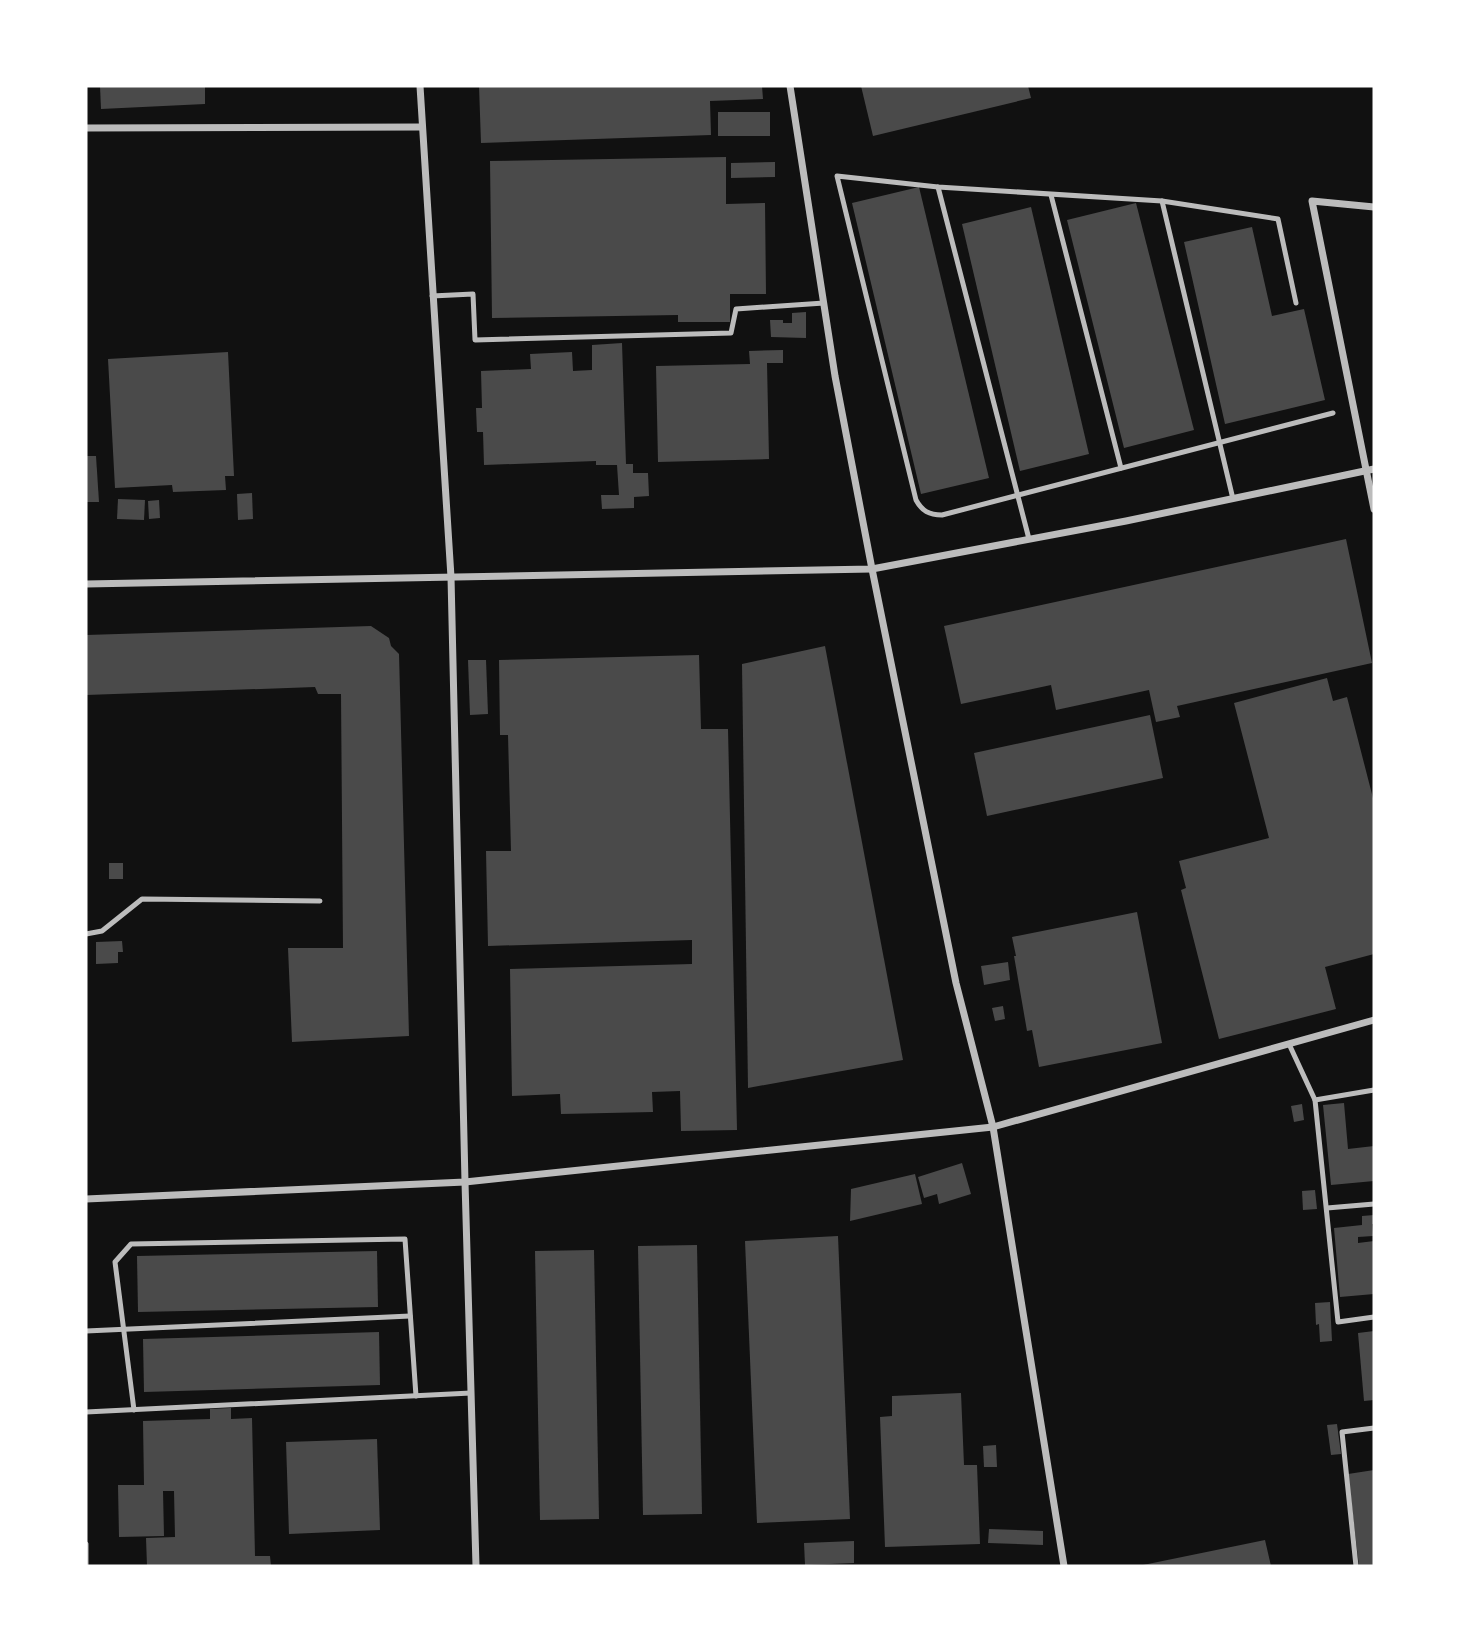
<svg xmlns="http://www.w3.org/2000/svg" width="1460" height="1652" viewBox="0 0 1460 1652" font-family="Arial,sans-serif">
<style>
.building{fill:#4a4a4a}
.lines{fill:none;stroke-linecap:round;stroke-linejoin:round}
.service{stroke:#bcbcbc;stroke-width:5}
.minor{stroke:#bcbcbc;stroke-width:7}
</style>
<rect width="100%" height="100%" fill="#111"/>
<g class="building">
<path d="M 100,86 L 205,86 L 205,104 L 101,109 Z"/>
<path d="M 479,86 L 762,86 L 763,99 L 710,101 L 711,135 L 481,143 Z"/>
<path d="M 861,86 L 1028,86 L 1031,98 L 873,136 Z"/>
<rect x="718" y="112" width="52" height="24"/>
<path d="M 726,157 L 726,204 L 765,203 L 766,294 L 730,294 L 730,322 L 678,322 L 678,315 L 492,318 L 490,161 Z"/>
<path d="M 775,162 L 775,177 L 731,178 L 731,163 Z"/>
<path d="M 919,187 L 989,478 L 921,494 L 852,203 Z"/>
<path d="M 1136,203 L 1194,430 L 1124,448 L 1067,220 Z"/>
<path d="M 1031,207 L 1089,454 L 1020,471 L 962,224 Z"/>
<path d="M 1252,227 L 1272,316 L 1304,309 L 1325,400 L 1225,424 L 1184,242 Z"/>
<path d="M 806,312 L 806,338 L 771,337 L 770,320 L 783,320 L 783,323 L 792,323 L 792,313 Z"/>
<path d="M 622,343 L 626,464 L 633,464 L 633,473 L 648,473 L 649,496 L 634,497 L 634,508 L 602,509 L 601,495 L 619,495 L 617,465 L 596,465 L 596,461 L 484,465 L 483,432 L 477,432 L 476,408 L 482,408 L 481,371 L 531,369 L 530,354 L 572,352 L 573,371 L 592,370 L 592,345 Z"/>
<path d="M 783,350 L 783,363 L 767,363 L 769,459 L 658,462 L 656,366 L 750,364 L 749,351 Z"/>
<path d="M 228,352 L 234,476 L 225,476 L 226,490 L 173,492 L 172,485 L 115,488 L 108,359 Z"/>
<path d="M 86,456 L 96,456 L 99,502 L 86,502 Z"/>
<path d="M 252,493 L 253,519 L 238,520 L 237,494 Z"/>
<path d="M 118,499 L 145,500 L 144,520 L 117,519 Z"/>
<path d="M 159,500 L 160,518 L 149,519 L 148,501 Z"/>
<path d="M 1346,539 L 1372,663 L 1177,706 L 1180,717 L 1156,722 L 1149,690 L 1056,710 L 1051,685 L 961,704 L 944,626 Z"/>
<path d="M 371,626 L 389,638 L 391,646 L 399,654 L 409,1036 L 292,1042 L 288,948 L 343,948 L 341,694 L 318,694 L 315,687 L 86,695 L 86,635 Z"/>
<path d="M 825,646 L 903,1060 L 748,1088 L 742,664 Z"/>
<path d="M 699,655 L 701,729 L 728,729 L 737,1130 L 681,1131 L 680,1091 L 652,1092 L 653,1112 L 561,1114 L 560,1094 L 512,1096 L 510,969 L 692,964 L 692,940 L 488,946 L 486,851 L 511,851 L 508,735 L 500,735 L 499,660 Z"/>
<path d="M 468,660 L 486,660 L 488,714 L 470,715 Z"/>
<path d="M 1327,678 L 1333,701 L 1347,697 L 1374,802 L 1374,954 L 1325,967 L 1336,1009 L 1219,1039 L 1181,890 L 1186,888 L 1179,861 L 1269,838 L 1234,703 Z"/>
<path d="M 1150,715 L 1163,778 L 987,816 L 974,753 Z"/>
<rect x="109" y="863" width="14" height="16"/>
<path d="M 1137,912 L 1162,1043 L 1039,1067 L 1032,1030 L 1027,1031 L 1014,956 L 1016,956 L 1012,937 Z"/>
<path d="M 122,941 L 123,952 L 118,952 L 118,963 L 96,964 L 96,942 Z"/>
<path d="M 1008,962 L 1010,980 L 984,985 L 981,966 Z"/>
<path d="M 1003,1006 L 1005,1019 L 995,1021 L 992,1008 Z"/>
<path d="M 1344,1103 L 1348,1149 L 1374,1146 L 1374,1181 L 1331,1185 L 1323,1105 Z"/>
<path d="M 1302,1104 L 1304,1120 L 1294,1122 L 1291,1106 Z"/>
<path d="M 962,1163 L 971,1194 L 939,1204 L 937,1194 L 924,1198 L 918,1177 Z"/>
<path d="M 915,1174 L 922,1204 L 850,1221 L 851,1189 Z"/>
<path d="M 1315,1190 L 1317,1209 L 1303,1210 L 1302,1191 Z"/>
<path d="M 1374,1215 L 1374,1224 L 1372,1224 L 1373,1236 L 1358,1237 L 1358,1243 L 1374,1241 L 1374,1294 L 1340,1297 L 1334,1228 L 1362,1225 L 1362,1216 Z"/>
<path d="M 838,1236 L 850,1519 L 757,1523 L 745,1241 Z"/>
<path d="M 697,1245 L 702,1514 L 643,1515 L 638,1246 Z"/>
<path d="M 594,1250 L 599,1519 L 540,1520 L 535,1251 Z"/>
<path d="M 377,1251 L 378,1307 L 138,1312 L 137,1256 Z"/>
<path d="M 1330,1302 L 1332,1341 L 1320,1342 L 1319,1324 L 1316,1325 L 1315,1303 Z"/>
<path d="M 1374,1331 L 1374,1400 L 1364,1401 L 1358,1333 Z"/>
<path d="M 379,1332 L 380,1385 L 144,1392 L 143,1339 Z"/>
<path d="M 961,1393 L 964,1465 L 977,1465 L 980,1544 L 885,1547 L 880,1417 L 892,1416 L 892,1396 Z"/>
<path d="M 231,1408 L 231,1419 L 252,1418 L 255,1556 L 270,1556 L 271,1566 L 147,1566 L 146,1538 L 175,1537 L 174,1491 L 163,1491 L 164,1536 L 119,1537 L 118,1485 L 144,1485 L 143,1421 L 210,1419 L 210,1409 Z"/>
<path d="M 1337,1424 L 1341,1454 L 1331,1455 L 1327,1425 Z"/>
<path d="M 377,1439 L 380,1530 L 289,1534 L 286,1442 Z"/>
<path d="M 996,1445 L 997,1467 L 984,1467 L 983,1446 Z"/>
<path d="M 1374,1470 L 1374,1566 L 1359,1566 L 1348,1474 Z"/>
<path d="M 989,1529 L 1043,1531 L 1043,1545 L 988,1543 Z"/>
<path d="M 1265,1540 L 1271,1566 L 1143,1566 L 1143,1565 Z"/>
<path d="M 854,1541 L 854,1563 L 805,1565 L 804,1543 Z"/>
</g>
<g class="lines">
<g class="service">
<path d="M 938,187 L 1029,539"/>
<path d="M 1051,195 L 1121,468"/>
<path d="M 1162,201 L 1233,499"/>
<path d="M 432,296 L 473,294 L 475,340 L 731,333 L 736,309 L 824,303"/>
<path d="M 1296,303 L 1278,219 L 1162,201 L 938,187 L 837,176 L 916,500 C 922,511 929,515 942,515 L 1333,413"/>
<path d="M 86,934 L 102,931 L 142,899 L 320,901"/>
<path d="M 1289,1044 L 1315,1100 L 1374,1090"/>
<path d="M 1315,1100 L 1338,1322 L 1374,1317"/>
<path d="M 1327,1208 L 1374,1204"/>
<path d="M 86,1331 L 410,1316"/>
<path d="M 134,1410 L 115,1262 L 131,1244 L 405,1239 L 416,1396"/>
<path d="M 86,1412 L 471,1393"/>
<path d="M 86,1544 L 86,1566"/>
<path d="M 1356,1566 L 1342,1432 L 1374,1428"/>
</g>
<g class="minor">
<path d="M 420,86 L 451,577 L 465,1182 L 476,1566"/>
<path d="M 790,86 L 835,376 L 872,569 L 956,983 L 993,1127 L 1064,1566"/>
<path d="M 86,128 L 421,127"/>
<path d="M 1374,207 L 1312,201 L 1374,509"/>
<path d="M 86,584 L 872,569 L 1126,521 L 1374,469"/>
<path d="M 86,1199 L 465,1182 L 993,1127 L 1374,1020"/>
</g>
</g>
<rect width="1460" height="1652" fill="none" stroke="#ffffff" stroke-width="175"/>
</svg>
